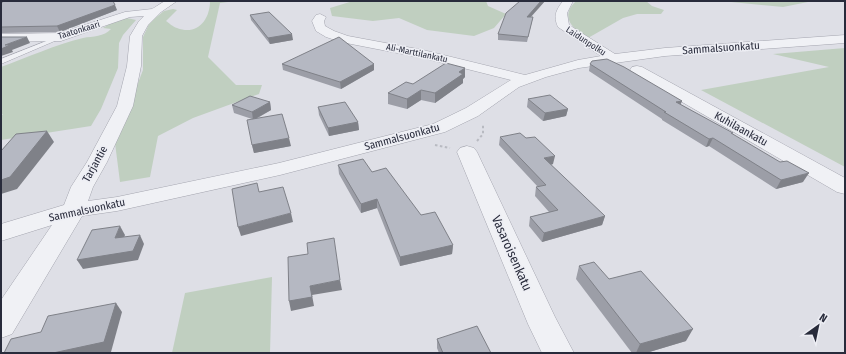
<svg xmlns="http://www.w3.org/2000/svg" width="846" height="354" viewBox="0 0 846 354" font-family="'Fira Sans Condensed',sans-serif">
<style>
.green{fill:#c0cfc0}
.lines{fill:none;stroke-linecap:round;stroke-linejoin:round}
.lane-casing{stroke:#a4a5af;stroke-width:1}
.street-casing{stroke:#a4a5af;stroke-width:1}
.path{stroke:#b8bac1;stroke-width:2;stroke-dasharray:2.5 2.5;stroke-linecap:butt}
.lane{fill:#f0f1f5;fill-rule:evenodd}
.street{fill:#f0f1f5;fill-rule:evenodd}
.wall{fill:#9c9ea7}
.shaded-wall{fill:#7f8188}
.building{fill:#b5b8c2;stroke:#7f8188}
.labels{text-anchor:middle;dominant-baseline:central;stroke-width:3;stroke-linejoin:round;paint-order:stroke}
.far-street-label{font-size:9px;fill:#282b3b;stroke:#edeef4}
.street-label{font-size:11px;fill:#282b3b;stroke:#edeef4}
.near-street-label{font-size:13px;fill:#282b3b;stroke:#edeef4}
</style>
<rect width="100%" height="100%" fill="#dedfe6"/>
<g class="green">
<path d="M 208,1 L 236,1 L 220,3 L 208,57 L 236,85 L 262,85 L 259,94 L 193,118 L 158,136 L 150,177 L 120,182 L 115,143 L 143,70 L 143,37 L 150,22 L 164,11 L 173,9 L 177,10 L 166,21 C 169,23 173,27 177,28 C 197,36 210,20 210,1 Z"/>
<path d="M 353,1 L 486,1 L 488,6 L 506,14 L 494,28 L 474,36 L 427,30 L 399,18 L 373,21 L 332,16 L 330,8 Z"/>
<path d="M 576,1 L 646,1 L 652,6 L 664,10 L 661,14 L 637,14 L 623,18 L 588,38 C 573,29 559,17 576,1 Z"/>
<path d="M 721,1 L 805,1 L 808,2 L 783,7 Z"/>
<path d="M 127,18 L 136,20 L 123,35 L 119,43 L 118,68 L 101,109 L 91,126 L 1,140 L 1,116 L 3,114 L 1,114 L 1,67 C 28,57 55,45 83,38 C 93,36 104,37 111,29 L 103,28 L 111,23 Z"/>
<path d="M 845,48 L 845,167 L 701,90 L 829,67 L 773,54 Z"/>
<path d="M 272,277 L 270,353 L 172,353 L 185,293 Z"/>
</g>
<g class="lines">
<g class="lane-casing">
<path id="lane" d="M 59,36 L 64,37 L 1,64 L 1,59 Z"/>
</g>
<g class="street-casing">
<g id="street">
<path d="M 165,1 L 177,1 L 161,12 L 148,25 L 142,36 L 141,66 L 133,106 L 107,162 L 93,187 L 88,201 L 117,197 L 279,163 L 433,124 L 466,108 L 511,80 L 423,58 L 341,42 L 326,37 L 316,31 L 312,21 L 316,15 L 320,14 L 326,17 L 324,21 L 325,26 L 334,31 L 348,36 L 423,50 L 525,75 L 578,60 L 601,56 L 558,27 C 553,16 556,10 563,1 L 573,1 L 567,13 L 569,25 L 615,54 L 665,48 L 845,35 L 845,43 L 665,56 L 579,68 L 546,77 L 519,87 L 478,116 L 445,132 L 280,175 L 117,211 L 82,216 L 12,334 L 1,338 L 1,300 L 52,225 L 1,241 L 1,224 L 64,205 L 71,187 L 87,162 L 117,106 L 127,66 L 130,36 L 139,21 L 144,16 L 130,17 L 61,41 L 1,42 L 1,34 L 60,33 L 125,12 L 152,9 Z"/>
<path d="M 637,66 L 642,67 L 845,178 L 845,194 L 837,192 L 632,73 L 630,70 L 632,67 Z"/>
<path d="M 467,146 L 474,148 L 477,152 L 555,317 L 574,353 L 542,353 L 528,324 L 457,152 L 460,148 Z"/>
</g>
</g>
<g class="path">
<path d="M 477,141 L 483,134 L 483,124"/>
<path d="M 435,145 L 450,148"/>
</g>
<use href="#lane" class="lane"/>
<use href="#street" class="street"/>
</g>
<g class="wall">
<path d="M 520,1 L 545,1 L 531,17 L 533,17 L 527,42 L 498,40 L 498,34 Z"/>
<path d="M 1,3 L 117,10 L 60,32 L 1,33 Z"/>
<path d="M 250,15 L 293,40 L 270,44 L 251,20 Z"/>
<path d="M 282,64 L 374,64 L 374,70 L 341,89 L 283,70 Z"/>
<path d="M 590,64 L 682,101 L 680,104 L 732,134 L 803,182 L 776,189 L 709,146 L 706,147 L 662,120 L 662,119 L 589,71 Z"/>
<path d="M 465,68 L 465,77 L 463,79 L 463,83 L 435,103 L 421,100 L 407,109 L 388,104 L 388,93 Z"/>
<path d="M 528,99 L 568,109 L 566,116 L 543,121 L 527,107 Z"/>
<path d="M 270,102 L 271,110 L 256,119 L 291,146 L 254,153 L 252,145 L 252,119 L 234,113 L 232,105 Z"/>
<path d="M 318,107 L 358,122 L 359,130 L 329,136 L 319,115 Z"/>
<path d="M 500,137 L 553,164 L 551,165 L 605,216 L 602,225 L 542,242 L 529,226 L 530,217 L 549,212 L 535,196 L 536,187 L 538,187 L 499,145 Z"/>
<path d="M 338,165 L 372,172 L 421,215 L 453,245 L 452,254 L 400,266 L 377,208 L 361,213 L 339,174 Z"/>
<path d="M 579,266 L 686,341 L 646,353 L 632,353 L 576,279 Z"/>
<path d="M 437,339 L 491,353 L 439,353 L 437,348 Z"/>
</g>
<g class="shaded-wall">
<path d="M 541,1 L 545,1 L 526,22 L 527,17 Z"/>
<path d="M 115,5 L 117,10 L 60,32 L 57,26 Z"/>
<path d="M 292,34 L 293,40 L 270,44 L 268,38 Z"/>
<path d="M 27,37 L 30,43 L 12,50 L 13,52 L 1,56 L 1,49 L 5,45 Z"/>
<path d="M 374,64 L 374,70 L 341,89 L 340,82 Z"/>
<path d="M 465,68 L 465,77 L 463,79 L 463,83 L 435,103 L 435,93 L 459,72 Z"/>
<path d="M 421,90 L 421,100 L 407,109 L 407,99 Z"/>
<path d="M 682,101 L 679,108 L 676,102 Z"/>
<path d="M 270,102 L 271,110 L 253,120 L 252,112 Z"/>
<path d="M 568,109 L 566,116 L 543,121 L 545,113 Z"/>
<path d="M 358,122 L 359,130 L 329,136 L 328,128 Z"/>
<path d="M 47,131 L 54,142 L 17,189 L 1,194 L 1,180 Z"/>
<path d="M 289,138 L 291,146 L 254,153 L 252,145 Z"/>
<path d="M 713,138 L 709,146 L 706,147 L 709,139 Z"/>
<path d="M 555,156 L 553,164 L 543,166 L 544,158 Z"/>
<path d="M 809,173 L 803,182 L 776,189 L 781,180 Z"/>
<path d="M 377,199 L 377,208 L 361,213 L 361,204 Z"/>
<path d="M 291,213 L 293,222 L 241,236 L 238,227 Z"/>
<path d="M 605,216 L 602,225 L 542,242 L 544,233 Z"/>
<path d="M 120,226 L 125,235 L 120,248 L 115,238 Z"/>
<path d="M 140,235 L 144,244 L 138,260 L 83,269 L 77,260 Z"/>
<path d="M 453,245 L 452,254 L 400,266 L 400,257 Z"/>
<path d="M 340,280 L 342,290 L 312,295 L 314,306 L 291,311 L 289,301 L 310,286 Z"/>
<path d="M 116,303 L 122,312 L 111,352 L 104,353 L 53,353 Z"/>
<path d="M 693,329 L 686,341 L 646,353 L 636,353 L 640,344 Z"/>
</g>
<g class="building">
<path d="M 4,1 L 113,1 L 115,5 L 57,26 L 1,27 L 1,3 Z"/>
<path d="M 520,1 L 541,1 L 527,17 L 533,17 L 528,37 L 498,34 L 506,13 Z"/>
<path d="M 269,12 L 292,34 L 268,38 L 250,15 Z"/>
<path d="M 1,37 L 27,37 L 5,45 L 10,45 L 1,49 Z"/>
<path d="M 339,37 L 374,64 L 340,82 L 282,64 Z"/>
<path d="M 607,59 L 624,67 L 682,101 L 676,102 L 733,133 L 731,133 L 780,162 L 787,161 L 809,173 L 781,180 L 713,138 L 709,139 L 664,112 L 666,112 L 590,64 L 592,61 Z"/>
<path d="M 446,63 L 465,68 L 459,72 L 463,74 L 435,93 L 421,90 L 407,99 L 388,93 L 406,82 L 413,84 Z"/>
<path d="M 550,95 L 568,109 L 545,113 L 528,99 Z"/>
<path d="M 250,96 L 270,102 L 252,112 L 232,105 Z"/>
<path d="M 345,102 L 358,122 L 328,128 L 318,107 Z"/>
<path d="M 282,114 L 289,138 L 252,145 L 247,120 Z"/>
<path d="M 47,131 L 10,177 L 1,180 L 1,151 L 16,134 Z"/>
<path d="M 520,133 L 526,138 L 535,137 L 555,156 L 544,158 L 605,216 L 544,233 L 530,217 L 558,210 L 536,187 L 546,185 L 500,137 Z"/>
<path d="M 363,159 L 372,172 L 386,168 L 421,215 L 435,212 L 453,245 L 400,257 L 377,199 L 361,204 L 338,165 Z"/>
<path d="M 257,183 L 259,192 L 283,187 L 291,213 L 238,227 L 232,189 Z"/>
<path d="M 120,226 L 115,238 L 140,235 L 133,251 L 77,260 L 92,230 Z"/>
<path d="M 334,238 L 340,280 L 310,286 L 312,297 L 289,301 L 288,257 L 308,254 L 307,243 Z"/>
<path d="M 594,262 L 609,279 L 641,271 L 693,329 L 640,344 L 579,266 Z"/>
<path d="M 116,303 L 104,342 L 53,353 L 4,353 L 11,339 L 41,332 L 48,316 Z"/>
<path d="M 477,326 L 491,353 L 443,353 L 437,339 Z"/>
</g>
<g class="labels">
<g class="far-street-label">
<text transform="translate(79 30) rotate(-17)">Taatonkaari</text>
<text transform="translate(586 41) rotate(33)">Laidunpolku</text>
<text transform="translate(417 53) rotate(12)">Ali-Marttilankatu</text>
</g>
<g class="street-label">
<text transform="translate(721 48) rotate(-4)">Sammalsuonkatu</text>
<text transform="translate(741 129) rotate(29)">Kuhilaankatu</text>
<text transform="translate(402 137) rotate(-15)">Sammalsuonkatu</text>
<text transform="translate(95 164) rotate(-61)">Tarjantie</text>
<text transform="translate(87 210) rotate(-12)">Sammalsuonkatu</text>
</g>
<g class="near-street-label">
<text transform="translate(512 253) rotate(66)">Vasaroisenkatu</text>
</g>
</g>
<rect width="846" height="354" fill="none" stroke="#282b3b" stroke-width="4"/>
<g transform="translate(818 326) rotate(33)" stroke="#edeef4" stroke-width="3" paint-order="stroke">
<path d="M0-3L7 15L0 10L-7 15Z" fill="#282b3b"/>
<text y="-6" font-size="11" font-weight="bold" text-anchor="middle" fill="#282b3b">N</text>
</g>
</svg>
